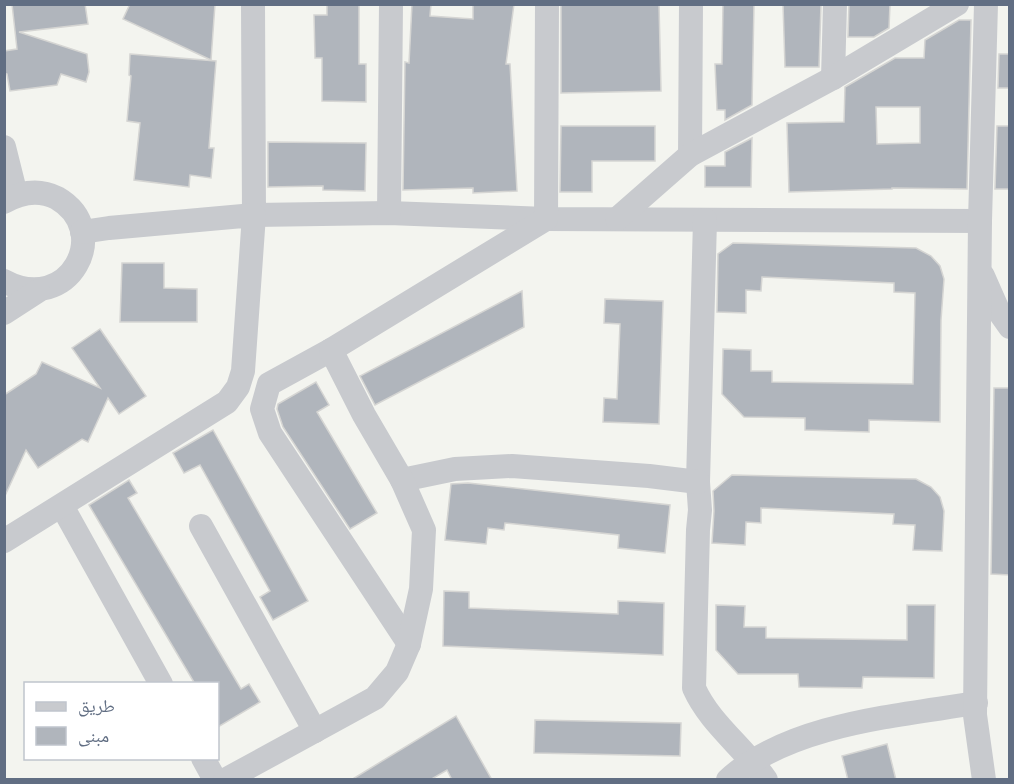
<svg xmlns="http://www.w3.org/2000/svg" width="1014" height="784" viewBox="0 0 1014 784" font-family="Karla,'Noto Naskh Arabic',sans-serif">
<style>
.building{fill:#b0b5bc;stroke:#d5d5d3;stroke-width:1.5;fill-rule:evenodd}
.lines{fill:none;stroke-linecap:round;stroke-linejoin:round}
.street{stroke:#c8cace;stroke-width:24}
</style>
<rect width="100%" height="100%" fill="#f3f4ef"/>
<g class="building">
<path d="M 12,4 L 85,4 L 88,24 L 19,32 L 87,54 L 89,72 L 86,82 L 61,74 L 57,85 L 10,91 L 7,74 L 4,73 L 4,51 L 17,49 Z"/>
<path d="M 130,4 L 215,4 L 211,60 L 123,19 Z"/>
<path d="M 327,4 L 359,4 L 359,64 L 366,64 L 366,102 L 322,101 L 322,58 L 315,58 L 314,15 L 327,15 Z"/>
<path d="M 412,4 L 431,4 L 430,16 L 473,19 L 473,4 L 514,4 L 506,64 L 510,64 L 517,191 L 473,193 L 473,188 L 403,190 L 405,62 L 409,63 Z"/>
<path d="M 561,4 L 659,4 L 661,91 L 561,93 Z"/>
<path d="M 723,4 L 754,4 L 752,105 L 725,120 L 725,110 L 717,110 L 715,64 L 722,64 Z"/>
<path d="M 783,4 L 821,4 L 819,67 L 785,67 Z"/>
<path d="M 849,4 L 890,4 L 889,28 L 874,37 L 848,37 Z"/>
<path d="M 959,20 L 971,20 L 967,189 L 892,188 L 892,189 L 789,192 L 787,123 L 844,122 L 845,87 L 895,58 L 924,58 L 925,40 ZM 876,107 L 920,107 L 920,143 L 877,144 Z"/>
<path d="M 130,54 L 216,61 L 209,148 L 214,148 L 211,178 L 190,175 L 189,187 L 134,180 L 140,123 L 127,121 L 131,76 L 129,75 Z"/>
<path d="M 999,54 L 1010,54 L 1010,88 L 998,88 Z"/>
<path d="M 561,126 L 655,126 L 655,161 L 592,161 L 592,192 L 560,192 Z"/>
<path d="M 997,126 L 1010,126 L 1010,189 L 995,189 Z"/>
<path d="M 752,138 L 751,187 L 705,187 L 705,166 L 725,166 L 725,152 Z"/>
<path d="M 268,142 L 366,143 L 365,191 L 323,190 L 323,186 L 268,187 Z"/>
<path d="M 733,243 L 916,248 L 931,256 L 940,266 L 944,279 L 941,320 L 940,422 L 869,420 L 869,432 L 805,430 L 805,418 L 744,417 L 722,394 L 723,349 L 751,350 L 751,371 L 772,371 L 772,382 L 913,384 L 915,293 L 894,292 L 894,283 L 762,277 L 761,291 L 746,290 L 746,313 L 717,312 L 718,254 Z"/>
<path d="M 122,263 L 164,263 L 164,288 L 197,289 L 197,322 L 120,322 Z"/>
<path d="M 522,291 L 524,327 L 375,405 L 360,376 Z"/>
<path d="M 605,299 L 663,301 L 659,424 L 603,422 L 604,398 L 617,399 L 620,324 L 604,323 Z"/>
<path d="M 100,329 L 146,396 L 119,414 L 108,398 L 88,442 L 82,439 L 38,468 L 26,450 L 4,498 L 4,395 L 36,374 L 42,362 L 100,388 L 72,348 Z"/>
<path d="M 316,382 L 329,405 L 317,412 L 377,513 L 350,529 L 283,427 L 277,409 L 278,404 Z"/>
<path d="M 994,388 L 1010,388 L 1010,575 L 991,574 Z"/>
<path d="M 213,430 L 308,601 L 273,620 L 260,597 L 270,591 L 200,465 L 184,473 L 173,453 Z"/>
<path d="M 732,475 L 916,479 L 931,487 L 940,497 L 944,511 L 942,551 L 913,550 L 915,525 L 893,524 L 894,514 L 761,508 L 761,523 L 746,522 L 745,545 L 712,543 L 714,511 L 713,491 Z"/>
<path d="M 129,480 L 137,493 L 128,498 L 241,689 L 249,684 L 260,702 L 218,727 L 218,684 L 195,684 L 89,505 Z"/>
<path d="M 468,483 L 670,505 L 665,553 L 618,548 L 619,535 L 505,523 L 504,530 L 488,528 L 486,544 L 445,540 L 451,484 Z"/>
<path d="M 444,591 L 469,592 L 469,608 L 618,614 L 618,601 L 664,603 L 663,655 L 443,646 Z"/>
<path d="M 716,605 L 745,606 L 744,627 L 766,627 L 766,638 L 907,640 L 907,605 L 935,605 L 934,678 L 863,677 L 862,688 L 799,687 L 798,674 L 738,674 L 716,650 Z"/>
<path d="M 456,716 L 492,780 L 452,780 L 447,770 L 430,780 L 351,780 Z"/>
<path d="M 535,720 L 681,723 L 680,756 L 534,753 Z"/>
<path d="M 887,744 L 896,780 L 848,780 L 842,756 Z"/>
</g>
<g class="lines">
<g class="street">
<path d="M 253,4 L 254,215 L 389,213 L 546,219 L 980,221"/>
<path d="M 833,78 L 835,4"/>
<path d="M 4,147 L 16,195"/>
<path d="M 690,155 L 691,4"/>
<path d="M 4,202 C 21,192 39,189 57,198 C 114,231 69,316 4,281"/>
<path d="M 389,213 L 391,4"/>
<path d="M 617,219 L 690,155 L 833,78 L 957,4"/>
<path d="M 705,220 L 698,482 L 700,510 L 698,530 L 694,688 C 710,724 744,747 766,780"/>
<path d="M 983,276 L 998,310 L 1010,327"/>
<path d="M 4,313 L 38,291"/>
<path d="M 402,480 L 455,469 L 512,466 L 649,476 L 698,482"/>
<path d="M 62,506 L 161,684"/>
<path d="M 201,526 L 315,731"/>
<path d="M 4,541 L 227,402 L 238,387 L 243,371 L 254,215 L 109,228 L 82,232"/>
<path d="M 409,644 L 270,433 L 262,409 L 269,384 L 331,350 L 546,219 L 547,4"/>
<path d="M 203,758 L 215,780"/>
<path d="M 225,780 L 375,698 L 397,672 L 409,644 L 421,589 L 424,530 L 402,480 L 364,415 L 331,350"/>
<path d="M 728,780 C 788,724 897,716 976,703"/>
<path d="M 984,780 L 975,715 L 980,221 L 986,4"/>
</g>
</g>
<rect width="1014" height="784" fill="none" stroke="#616e83" stroke-width="12"/>
<rect x="24" y="682" width="195" height="78" fill="#ffffff" stroke="#c0c5cd" stroke-width="1.5"/>
<rect x="36" y="702" width="30" height="9" fill="#c8cace" stroke="#c0c5cd" stroke-width="1.5"/>
<text x="78" y="712" font-size="18" fill="#616e83">طريق</text>
<rect x="36" y="727" width="30" height="18" fill="#b0b5bc" stroke="#c0c5cd" stroke-width="1.5"/>
<text x="78" y="742" font-size="18" fill="#616e83">مبنى</text>
</svg>
